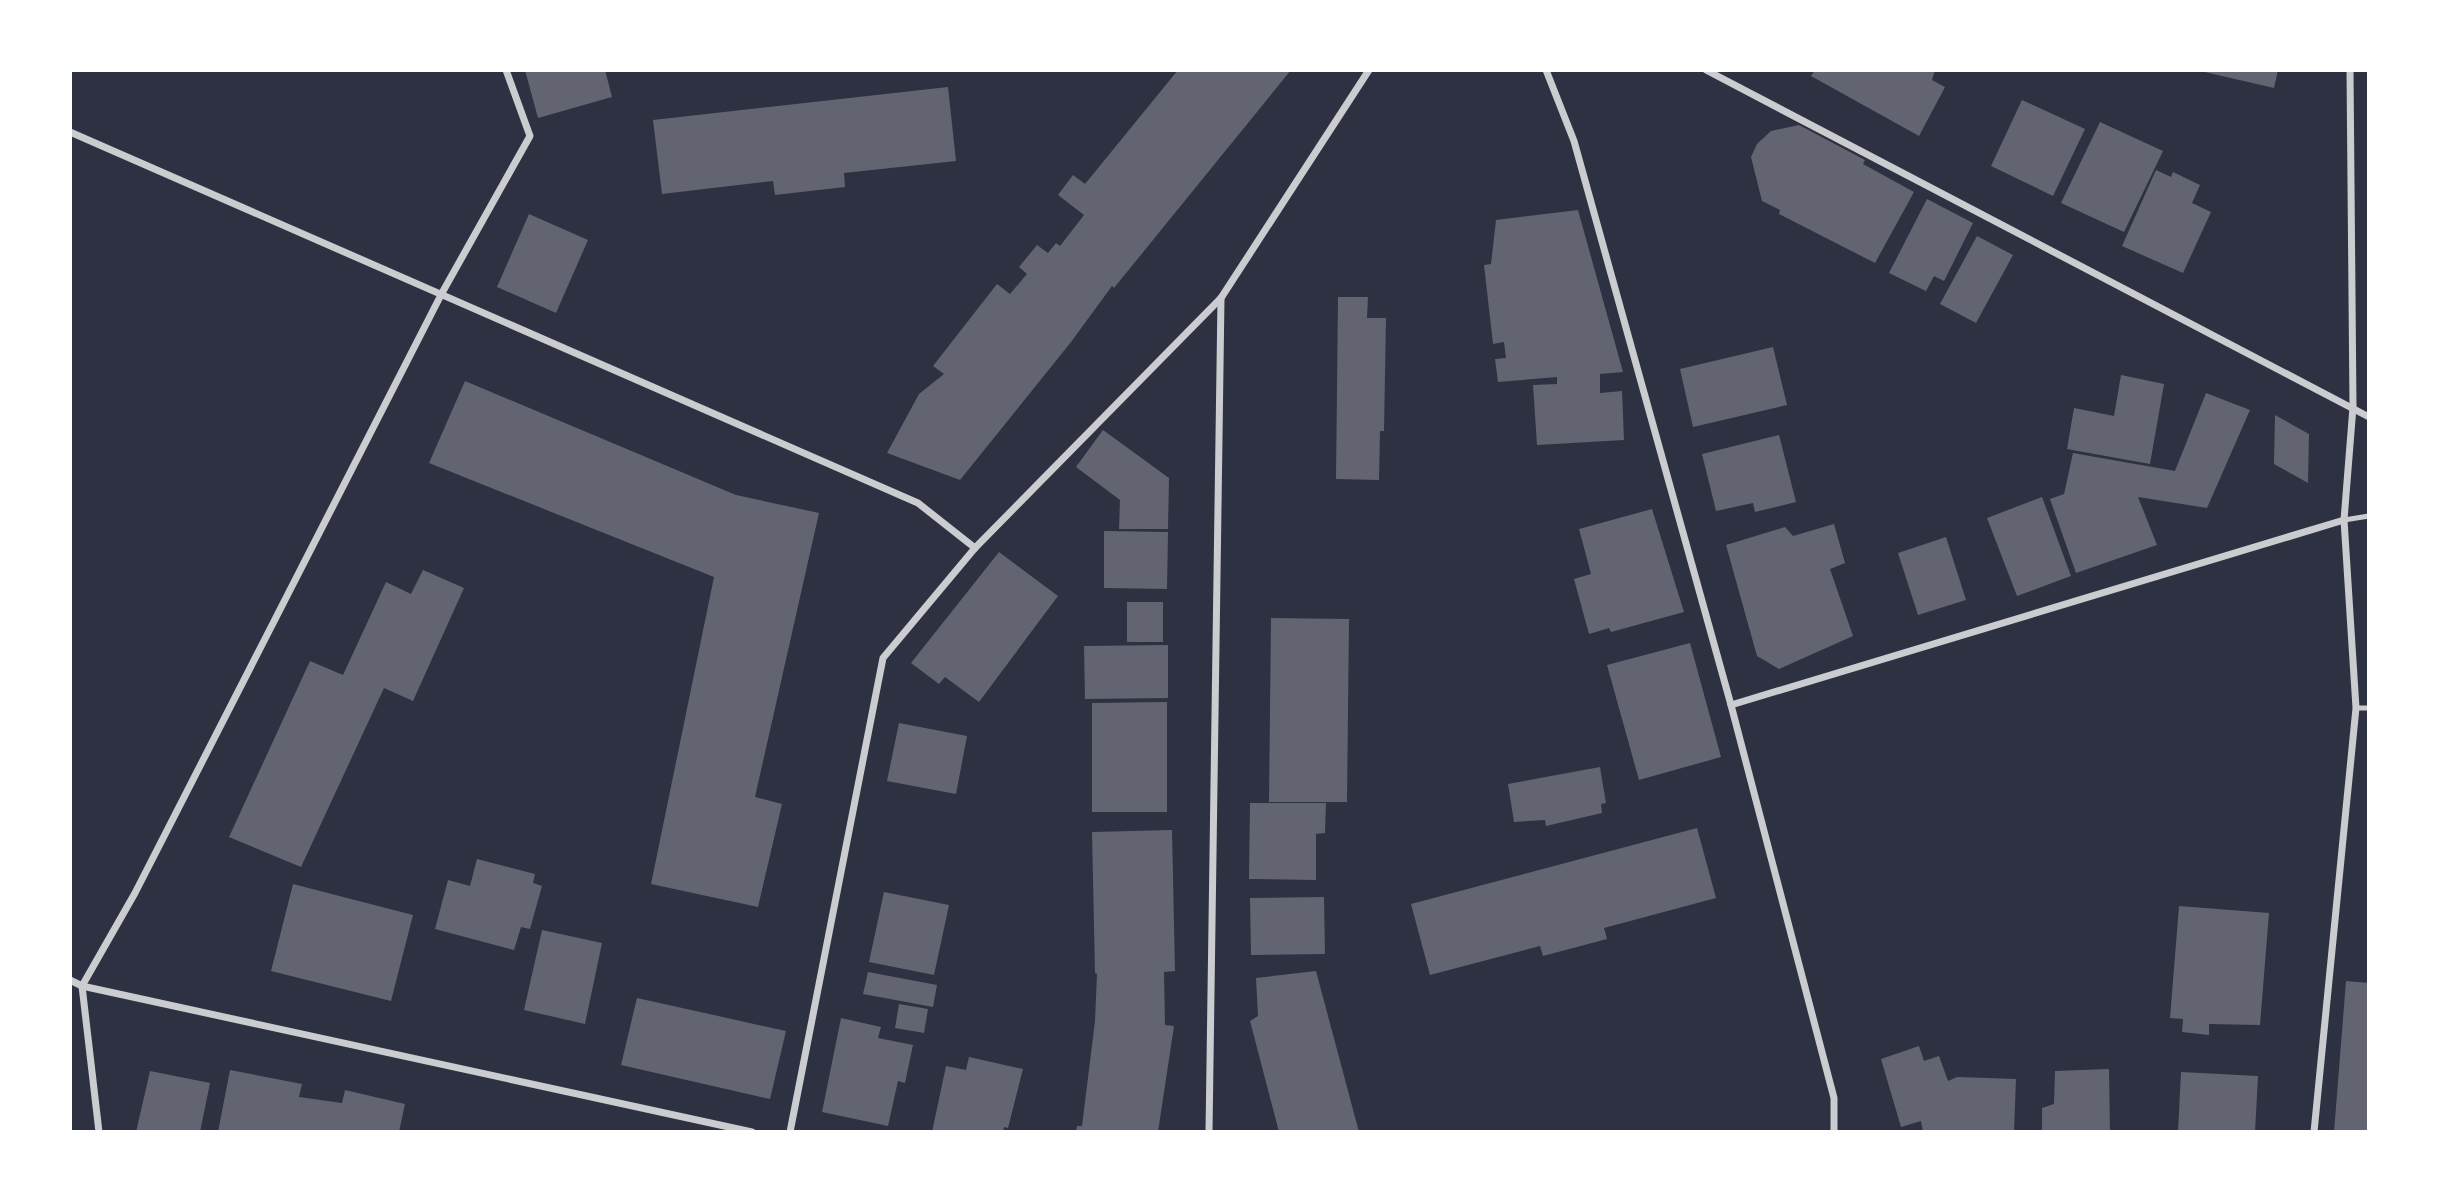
<svg xmlns="http://www.w3.org/2000/svg" width="2439" height="1202" viewBox="0 0 2439 1202" font-family="Raleway,sans-serif">
<style>
.building{fill:#626471}
.lines{fill:none;stroke-linecap:round;stroke-linejoin:round}
.service{stroke:#caccd0;stroke-width:5}
.minor{stroke:#caccd0;stroke-width:7}
</style>
<rect width="100%" height="100%" fill="#2d3142"/>
<g class="building">
<path d="M 525,70 L 605,70 L 612,97 L 538,118 Z"/>
<path d="M 1178,70 L 1291,70 L 1114,288 L 1112,286 L 1071,342 L 960,480 L 887,453 L 919,394 L 944,374 L 933,366 L 997,284 L 1010,294 L 1027,274 L 1019,267 L 1037,245 L 1048,253 L 1056,243 L 1060,246 L 1084,215 L 1058,195 L 1073,175 L 1085,184 Z"/>
<path d="M 1815,70 L 1935,70 L 1932,80 L 1945,87 L 1919,136 L 1811,76 Z"/>
<path d="M 2196,70 L 2278,70 L 2274,88 Z"/>
<path d="M 948,87 L 956,161 L 844,173 L 845,187 L 775,195 L 773,181 L 662,194 L 653,120 Z"/>
<path d="M 2022,100 L 2085,129 L 2053,196 L 1991,166 Z"/>
<path d="M 2100,122 L 2163,151 L 2124,232 L 2061,203 Z"/>
<path d="M 1799,125 L 1865,160 L 1863,164 L 1914,192 L 1875,263 L 1779,214 L 1780,210 L 1762,201 L 1751,157 L 1757,144 L 1771,131 Z"/>
<path d="M 2156,170 L 2171,177 L 2173,172 L 2200,185 L 2192,203 L 2211,212 L 2183,273 L 2122,246 Z"/>
<path d="M 1927,199 L 1973,223 L 1944,281 L 1934,276 L 1926,291 L 1889,273 Z"/>
<path d="M 1578,210 L 1623,372 L 1600,374 L 1600,393 L 1622,391 L 1624,440 L 1537,445 L 1533,385 L 1557,384 L 1557,377 L 1498,382 L 1495,359 L 1506,358 L 1504,342 L 1493,344 L 1484,265 L 1491,264 L 1496,220 Z"/>
<path d="M 529,214 L 588,240 L 556,313 L 497,287 Z"/>
<path d="M 1977,236 L 2013,255 L 1976,323 L 1940,304 Z"/>
<path d="M 1338,297 L 1368,297 L 1367,318 L 1386,318 L 1384,431 L 1380,431 L 1379,480 L 1336,479 Z"/>
<path d="M 1773,347 L 1787,405 L 1693,427 L 1680,369 Z"/>
<path d="M 2121,375 L 2164,384 L 2150,464 L 2067,449 L 2074,408 L 2114,416 Z"/>
<path d="M 465,381 L 736,495 L 819,513 L 755,797 L 782,804 L 758,907 L 651,884 L 714,577 L 429,463 Z"/>
<path d="M 2206,393 L 2250,410 L 2207,508 L 2138,497 L 2157,545 L 2076,573 L 2050,499 L 2064,494 L 2073,453 L 2175,471 Z"/>
<path d="M 2275,415 L 2309,434 L 2308,483 L 2274,464 Z"/>
<path d="M 1103,430 L 1169,478 L 1168,529 L 1119,529 L 1120,500 L 1076,467 Z"/>
<path d="M 1779,435 L 1796,502 L 1755,512 L 1753,503 L 1716,511 L 1702,454 Z"/>
<path d="M 2042,497 L 2071,576 L 2017,596 L 1987,518 Z"/>
<path d="M 1652,509 L 1684,612 L 1611,632 L 1609,628 L 1589,634 L 1574,579 L 1591,574 L 1579,529 Z"/>
<path d="M 1834,524 L 1845,563 L 1830,569 L 1853,636 L 1779,669 L 1757,656 L 1726,545 L 1785,527 L 1793,536 Z"/>
<path d="M 1104,531 L 1168,532 L 1167,589 L 1104,588 Z"/>
<path d="M 1946,537 L 1966,600 L 1918,615 L 1898,553 Z"/>
<path d="M 999,552 L 1058,596 L 979,702 L 945,677 L 939,684 L 911,663 Z"/>
<path d="M 423,570 L 464,588 L 413,701 L 384,688 L 301,867 L 229,837 L 310,661 L 343,675 L 386,582 L 411,594 Z"/>
<rect x="1127" y="602" width="36" height="40"/>
<path d="M 1271,618 L 1349,619 L 1347,802 L 1269,802 Z"/>
<path d="M 1690,643 L 1721,757 L 1639,780 L 1607,665 Z"/>
<path d="M 1168,645 L 1168,698 L 1085,699 L 1084,646 Z"/>
<path d="M 1167,702 L 1167,812 L 1092,812 L 1092,703 Z"/>
<path d="M 899,723 L 967,736 L 956,794 L 887,781 Z"/>
<path d="M 1600,767 L 1606,803 L 1601,804 L 1602,813 L 1546,826 L 1545,820 L 1514,822 L 1508,784 Z"/>
<path d="M 1250,803 L 1326,803 L 1325,833 L 1316,834 L 1316,880 L 1249,879 Z"/>
<path d="M 1697,828 L 1716,898 L 1604,928 L 1607,939 L 1543,956 L 1540,946 L 1430,975 L 1411,904 Z"/>
<path d="M 1172,830 L 1175,971 L 1164,972 L 1165,1025 L 1174,1026 L 1158,1132 L 1076,1132 L 1077,1126 L 1082,1126 L 1095,1021 L 1097,974 L 1095,973 L 1092,832 Z"/>
<path d="M 477,859 L 535,874 L 533,883 L 542,886 L 530,929 L 521,927 L 514,950 L 435,929 L 448,880 L 470,886 Z"/>
<path d="M 293,884 L 413,915 L 391,1001 L 271,971 Z"/>
<path d="M 884,892 L 949,905 L 934,975 L 869,962 Z"/>
<path d="M 1324,897 L 1325,954 L 1251,955 L 1250,898 Z"/>
<path d="M 2179,906 L 2269,913 L 2260,1025 L 2209,1024 L 2209,1035 L 2182,1032 L 2183,1019 L 2170,1018 Z"/>
<path d="M 542,930 L 602,943 L 585,1024 L 524,1010 Z"/>
<path d="M 1316,971 L 1359,1132 L 1279,1132 L 1250,1021 L 1258,1016 L 1256,978 Z"/>
<path d="M 868,972 L 937,985 L 933,1007 L 863,994 Z"/>
<path d="M 2346,981 L 2369,983 L 2369,1132 L 2334,1132 Z"/>
<path d="M 637,998 L 786,1031 L 770,1099 L 621,1065 Z"/>
<path d="M 899,1004 L 928,1009 L 924,1033 L 895,1028 Z"/>
<path d="M 841,1018 L 881,1027 L 878,1038 L 913,1045 L 905,1083 L 898,1081 L 888,1126 L 822,1112 Z"/>
<path d="M 1919,1046 L 1924,1061 L 1939,1056 L 1948,1081 L 1957,1077 L 2016,1079 L 2014,1132 L 1923,1132 L 1921,1121 L 1901,1127 L 1881,1059 Z"/>
<path d="M 969,1057 L 1023,1069 L 1008,1128 L 1004,1127 L 1003,1132 L 932,1132 L 946,1066 L 966,1070 Z"/>
<path d="M 2109,1069 L 2110,1132 L 2042,1132 L 2042,1108 L 2054,1104 L 2055,1071 Z"/>
<path d="M 230,1070 L 302,1084 L 299,1097 L 342,1103 L 345,1090 L 405,1104 L 399,1132 L 218,1132 Z"/>
<path d="M 150,1071 L 210,1083 L 200,1132 L 136,1132 Z"/>
<path d="M 2181,1072 L 2258,1076 L 2255,1132 L 2178,1132 Z"/>
</g>
<g class="lines">
<g class="service">
<path d="M 2344,520 L 2369,516"/>
<path d="M 2356,708 L 2369,708"/>
</g>
<g class="minor">
<path d="M 1546,70 L 1574,141 L 1731,705 L 1834,1098 L 1834,1132"/>
<path d="M 1706,70 L 2369,417"/>
<path d="M 70,132 L 918,503 L 975,548"/>
<path d="M 1731,705 L 2344,520"/>
<path d="M 70,980 L 82,986 L 752,1132"/>
<path d="M 99,1132 L 82,986 L 135,893 L 442,293 L 530,136 L 506,70"/>
<path d="M 790,1132 L 883,658 L 975,548 L 1221,298 L 1369,70"/>
<path d="M 1209,1132 L 1221,298"/>
<path d="M 2314,1132 L 2356,708 L 2344,520 L 2353,407 L 2350,70"/>
</g>
</g>
<rect width="2439" height="1202" fill="none" stroke="#ffffff" stroke-width="144"/>
</svg>
